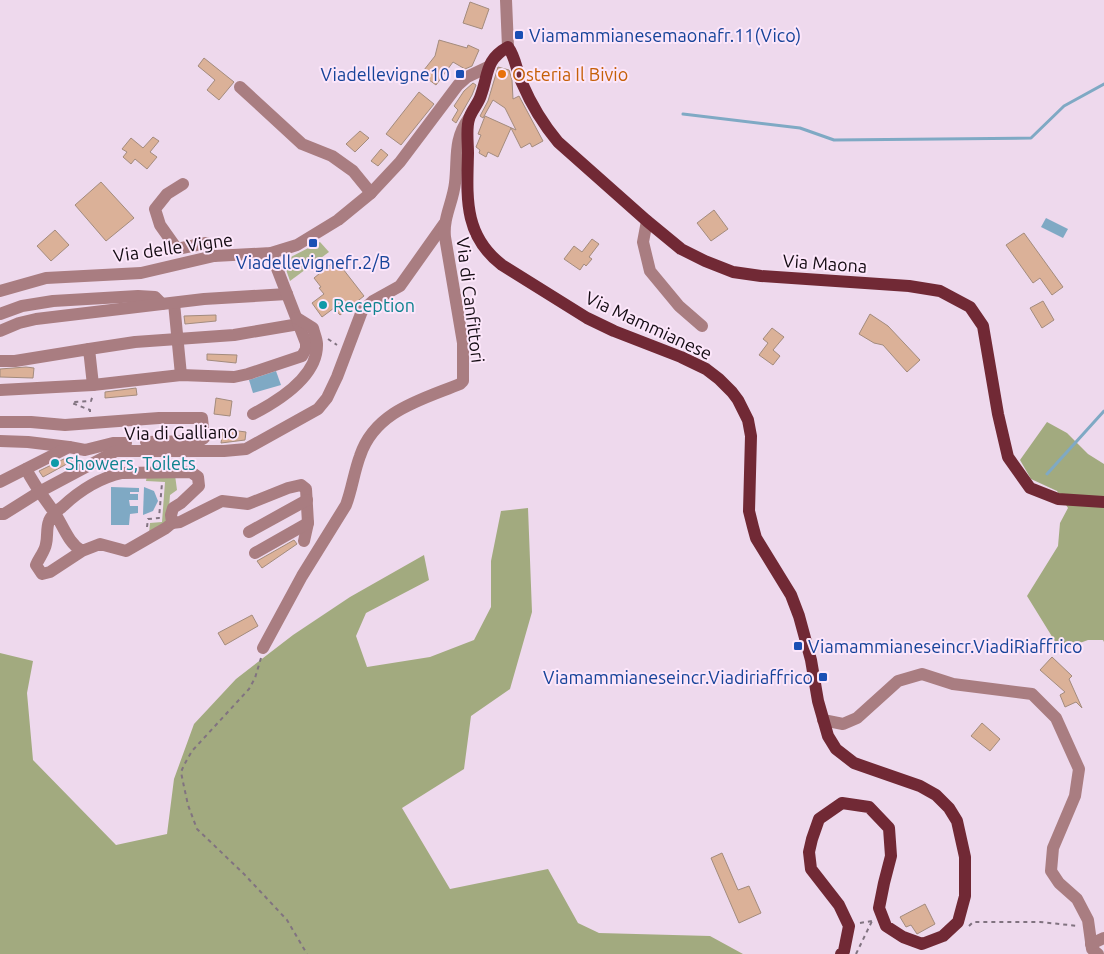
<svg xmlns="http://www.w3.org/2000/svg" width="1104" height="954" viewBox="0 0 1104 954" font-family="Ubuntu,sans-serif">
<style>
.green{fill:#adb58c}
.forest{fill:#a2aa7f}
.water{fill:#7fa9c4}
.lines{fill:none;stroke-linecap:round;stroke-linejoin:round}
.stream{stroke:#7fa9c4;stroke-width:3}
.building{fill:#dbb198;stroke:#a38b7d}
.path{stroke:#817380;stroke-width:2;stroke-dasharray:4 4;stroke-linecap:butt}
.minor{stroke:#a97d81;stroke-width:12}
.major{stroke:#712935;stroke-width:12}
.transit-dot{fill:#1a4fb4;stroke:#fce6fa;stroke-width:2}
.food-dot{fill:#e8710a;stroke:#fce6fa;stroke-width:2}
.culture-dot{fill:#0f9aa8;stroke:#fce6fa;stroke-width:2}
.labels{text-anchor:middle;dominant-baseline:central;stroke-width:4;stroke-linejoin:round;paint-order:stroke}
.transit-label{font-size:18px;fill:#164399;stroke:#fce6fa;text-anchor:start}
.food-label{font-size:18px;fill:#c56008;stroke:#fce6fa;text-anchor:start}
.street-label{font-size:18px;fill:#130b12;stroke:#fce6fa}
.culture-label{font-size:18px;fill:#0d838f;stroke:#fce6fa;text-anchor:start}
</style>
<rect width="100%" height="100%" fill="#eed9ed"/>
<g class="green">
<path d="M 320,242 L 329,252 L 290,281 L 283,261 Z"/>
<path d="M 147,475 L 175,475 L 177,490 L 170,495 L 168,520 L 149,534 L 150,523 L 162,522 L 165,482 L 146,481 Z"/>
</g>
<g class="forest">
<path d="M 1047,422 L 1067,433 L 1088,454 L 1104,464 L 1104,642 L 1103,640 L 1088,640 L 1069,647 L 1056,643 L 1027,596 L 1058,546 L 1060,523 L 1068,508 L 1057,491 L 1031,479 L 1020,460 Z"/>
<path d="M 528,508 L 532,612 L 510,689 L 471,716 L 464,769 L 402,808 L 450,889 L 548,869 L 578,923 L 599,933 L 710,936 L 743,954 L 0,954 L 0,653 L 33,661 L 27,693 L 33,760 L 116,845 L 167,834 L 174,779 L 194,724 L 236,679 L 293,635 L 350,597 L 424,555 L 429,580 L 366,613 L 356,636 L 367,667 L 430,657 L 474,640 L 491,607 L 491,561 L 501,511 Z"/>
</g>
<g class="water">
<path d="M 1046,218 L 1068,229 L 1063,238 L 1041,227 Z"/>
<path d="M 276,371 L 281,385 L 253,393 L 249,380 Z"/>
<path d="M 111,487 L 139,488 L 139,492 L 130,492 L 130,494 L 138,494 L 138,500 L 129,500 L 130,506 L 138,506 L 138,513 L 130,514 L 129,525 L 111,525 Z"/>
<path d="M 144,487 L 154,491 L 158,501 L 153,511 L 143,515 Z"/>
</g>
<g class="lines">
<g class="stream">
<path d="M 683,114 L 800,128 L 834,140 L 1031,138 L 1064,106 L 1104,84"/>
<path d="M 1047,474 L 1104,411"/>
</g>
</g>
<g class="building">
<path d="M 470,2 L 489,9 L 482,29 L 463,23 Z"/>
<path d="M 439,40 L 467,48 L 468,45 L 479,50 L 472,66 L 465,69 L 453,62 L 436,85 L 425,77 L 428,73 L 424,70 L 435,56 Z"/>
<path d="M 204,58 L 234,82 L 219,100 L 207,90 L 215,80 L 198,66 Z"/>
<path d="M 498,67 L 509,70 L 512,80 L 513,99 L 519,96 L 543,141 L 532,147 L 530,143 L 521,148 L 511,128 L 498,157 L 488,152 L 486,157 L 479,153 L 480,150 L 476,147 L 481,135 L 478,134 L 485,116 L 516,130 L 505,108 L 493,100 L 483,118 L 480,116 L 488,101 Z"/>
<path d="M 473,83 L 476,85 L 472,95 L 456,123 L 452,120 L 458,110 L 454,106 L 464,91 Z"/>
<path d="M 419,92 L 434,104 L 401,145 L 386,134 Z"/>
<path d="M 360,131 L 369,138 L 355,152 L 346,144 Z"/>
<path d="M 153,137 L 159,141 L 150,152 L 157,157 L 147,169 L 135,159 L 131,164 L 123,157 L 127,152 L 122,149 L 131,138 L 143,148 Z"/>
<path d="M 381,149 L 388,155 L 378,166 L 371,161 Z"/>
<path d="M 101,182 L 134,218 L 106,241 L 75,205 Z"/>
<path d="M 714,210 L 728,229 L 711,241 L 697,223 Z"/>
<path d="M 55,230 L 69,245 L 51,261 L 37,246 Z"/>
<path d="M 1024,233 L 1063,287 L 1052,295 L 1040,278 L 1033,283 L 1006,245 Z"/>
<path d="M 592,239 L 599,244 L 589,257 L 592,259 L 586,266 L 584,264 L 580,270 L 564,259 L 574,246 L 582,252 Z"/>
<path d="M 336,260 L 364,296 L 340,315 L 334,308 L 322,317 L 312,303 L 324,294 L 319,288 L 321,287 L 314,278 Z"/>
<path d="M 1043,301 L 1054,320 L 1042,328 L 1030,308 Z"/>
<path d="M 870,314 L 888,326 L 920,360 L 907,372 L 883,345 L 874,343 L 859,334 Z"/>
<path d="M 216,315 L 216,321 L 185,324 L 184,316 Z"/>
<path d="M 772,328 L 784,337 L 773,350 L 780,356 L 773,365 L 759,355 L 768,343 L 763,339 Z"/>
<path d="M 207,354 L 237,355 L 236,363 L 207,360 Z"/>
<path d="M 26,367 L 34,368 L 33,378 L 0,377 L 0,369 Z"/>
<path d="M 136,388 L 137,395 L 105,398 L 105,392 Z"/>
<path d="M 216,398 L 232,401 L 230,416 L 214,414 Z"/>
<path d="M 223,429 L 246,432 L 245,440 L 221,443 Z"/>
<path d="M 70,456 L 74,460 L 43,477 L 39,471 Z"/>
<path d="M 294,540 L 297,544 L 262,568 L 257,561 Z"/>
<path d="M 252,615 L 258,626 L 225,645 L 218,633 Z"/>
<path d="M 1052,657 L 1072,676 L 1069,679 L 1082,708 L 1076,702 L 1065,707 L 1060,695 L 1065,692 L 1040,670 Z"/>
<path d="M 982,723 L 1000,739 L 990,751 L 971,736 Z"/>
<path d="M 722,853 L 738,890 L 749,886 L 761,913 L 739,923 L 711,858 Z"/>
<path d="M 925,904 L 935,924 L 917,934 L 911,925 L 906,927 L 900,917 Z"/>
</g>
<g class="lines">
<g class="path">
<path d="M 328,339 L 337,345"/>
<path d="M 90,412 L 90,410 L 72,403 L 73,402 L 91,401 L 93,395"/>
<path d="M 147,527 L 148,519 L 159,518 L 162,483"/>
<path d="M 261,658 L 255,678 L 249,689 L 192,751 L 184,765 L 181,772 L 183,782 L 188,805 L 197,829 L 244,874 L 287,920 L 307,954"/>
<path d="M 860,923 L 872,921"/>
<path d="M 969,926 L 973,922 L 1040,922 L 1078,926"/>
<path d="M 856,954 L 872,921"/>
</g>
<g class="minor">
<path d="M 506,0 L 508,47"/>
<path d="M 240,87 L 302,144 L 332,156 L 353,171 L 371,193"/>
<path d="M 183,184 L 167,194 L 155,209 L 160,225 L 177,249 L 206,243 L 214,256"/>
<path d="M 647,221 L 643,242 L 650,271 L 679,306 L 702,326"/>
<path d="M 0,291 L 46,278 L 141,273 L 214,256 L 271,253 L 297,245 L 338,220 L 371,193 L 400,162 L 458,85 L 467,77 L 488,67"/>
<path d="M 174,303 L 181,375"/>
<path d="M 0,314 L 22,306 L 53,301 L 138,296 L 155,297 L 162,304"/>
<path d="M 0,331 L 19,323 L 36,319 L 204,299 L 287,294"/>
<path d="M 89,349 L 135,342 L 234,335 L 299,324"/>
<path d="M 0,361 L 15,361 L 89,349 L 93,385"/>
<path d="M 0,390 L 93,385 L 181,375 L 234,377 L 248,374 L 302,356 L 306,349 L 306,343 L 271,253"/>
<path d="M 253,414 C 278,401 318,376 317,344 C 317,339 314,333 313,328 L 297,318"/>
<path d="M 0,422 L 31,422 L 65,425 L 159,418 L 202,418 L 204,438 L 199,441 L 146,442"/>
<path d="M 0,441 L 28,442 L 69,447"/>
<path d="M 26,469 C 34,485 44,498 54,512 C 63,525 68,543 82,551 L 100,544 L 126,551 L 166,528 L 172,523 L 171,515 L 173,508 L 181,503 L 199,486 L 198,477 L 191,472 L 122,473 C 99,478 79,491 62,507 C 57,511 51,515 49,521 C 46,529 48,536 46,544 C 45,551 39,558 36,565 L 42,574 L 50,572 L 82,551"/>
<path d="M 0,482 L 69,447 L 85,450 L 113,443 L 126,443"/>
<path d="M 0,514 L 4,514 L 39,492 L 116,451 L 224,451 L 246,449 L 318,409 L 327,398 L 337,377 L 362,311 L 373,301 L 400,286 L 444,224"/>
<path d="M 172,523 L 180,522 L 222,501 L 248,504 L 288,488 L 301,485 L 306,489 L 308,523 L 304,541"/>
<path d="M 249,532 L 307,500"/>
<path d="M 255,553 L 308,523"/>
<path d="M 263,648 L 302,576 L 346,505 C 352,489 354,472 360,456 C 375,411 421,400 460,384 L 463,381 L 463,343 L 445,237 C 443,217 453,202 455,183 C 458,158 453,140 469,118"/>
<path d="M 823,720 L 843,724 L 857,718 L 898,681 L 922,674 L 953,684 L 1032,694 L 1056,718 L 1079,769 L 1075,796 L 1053,848 L 1051,871 L 1059,883 L 1077,899 L 1088,920 L 1092,949 L 1098,954"/>
<path d="M 1091,944 L 1104,938"/>
</g>
<path class="major" d="M 841,954 L 844,951 L 849,926 L 839,905 L 811,869 L 809,852 L 812,839 L 819,819 L 842,803 L 869,807 L 889,828 L 891,856 L 884,883 L 879,908 L 886,926 L 903,937 L 922,944 L 943,936 L 958,922 L 965,896 L 965,857 L 957,821 L 949,808 L 936,795 L 920,786 L 854,763 L 836,749 L 828,736 L 818,701 L 811,660 L 799,616 L 791,595 L 756,538 L 753,527 L 749,511 L 751,436 L 748,420 L 738,400 L 732,392 L 719,379 L 706,369 L 681,357 L 614,331 L 587,318 L 502,265 C 463,235 467,197 468,153 C 468,143 466,128 469,119 C 471,111 479,103 481,95 C 489,73 485,60 508,47 C 516,58 516,70 522,83 C 531,104 543,124 558,142 L 647,221 L 681,249 L 705,261 L 733,272 L 761,276 L 909,286 L 940,291 L 970,307 L 983,326 L 998,414 L 1008,457 L 1030,488 L 1058,499 L 1104,502"/>
</g>
<g class="transit-dot">
<rect x="514" y="30" width="10" height="10" rx="2.5"/>
<rect x="455" y="69" width="10" height="10" rx="2.5"/>
<rect x="308" y="238" width="10" height="10" rx="2.5"/>
<rect x="793" y="641" width="10" height="10" rx="2.5"/>
<rect x="818" y="672" width="10" height="10" rx="2.5"/>
</g>
<circle class="food-dot" cx="502" cy="74" r="5"/>
<g class="culture-dot">
<circle cx="323" cy="305" r="5"/>
<circle cx="55" cy="463" r="5"/>
</g>
<g class="labels">
<g class="transit-label">
<text x="529" y="35">Viamammianesemaonafr.11(Vico)</text>
<text x="450" y="74" text-anchor="end">Viadellevigne10</text>
<text x="313" y="262" text-anchor="middle">Viadellevignefr.2/B</text>
<text x="808" y="646">Viamammianeseincr.ViadiRiaffrico</text>
<text x="813" y="677" text-anchor="end">Viamammianeseincr.Viadiriaffrico</text>
</g>
<g class="food-label">
<text x="512" y="74">Osteria Il Bivio</text>
</g>
<g class="street-label">
<text transform="translate(173 247) rotate(-8)">Via delle Vigne</text>
<text transform="translate(825 263) rotate(4)">Via Maona</text>
<text transform="translate(471 300) rotate(83)">Via di Canfittori</text>
<text transform="translate(649 325) rotate(25)">Via Mammianese</text>
<text transform="translate(181 432) rotate(-1)">Via di Galliano</text>
</g>
<g class="culture-label">
<text x="333" y="305">Reception</text>
<text x="65" y="463">Showers, Toilets</text>
</g>
</g>
</svg>
